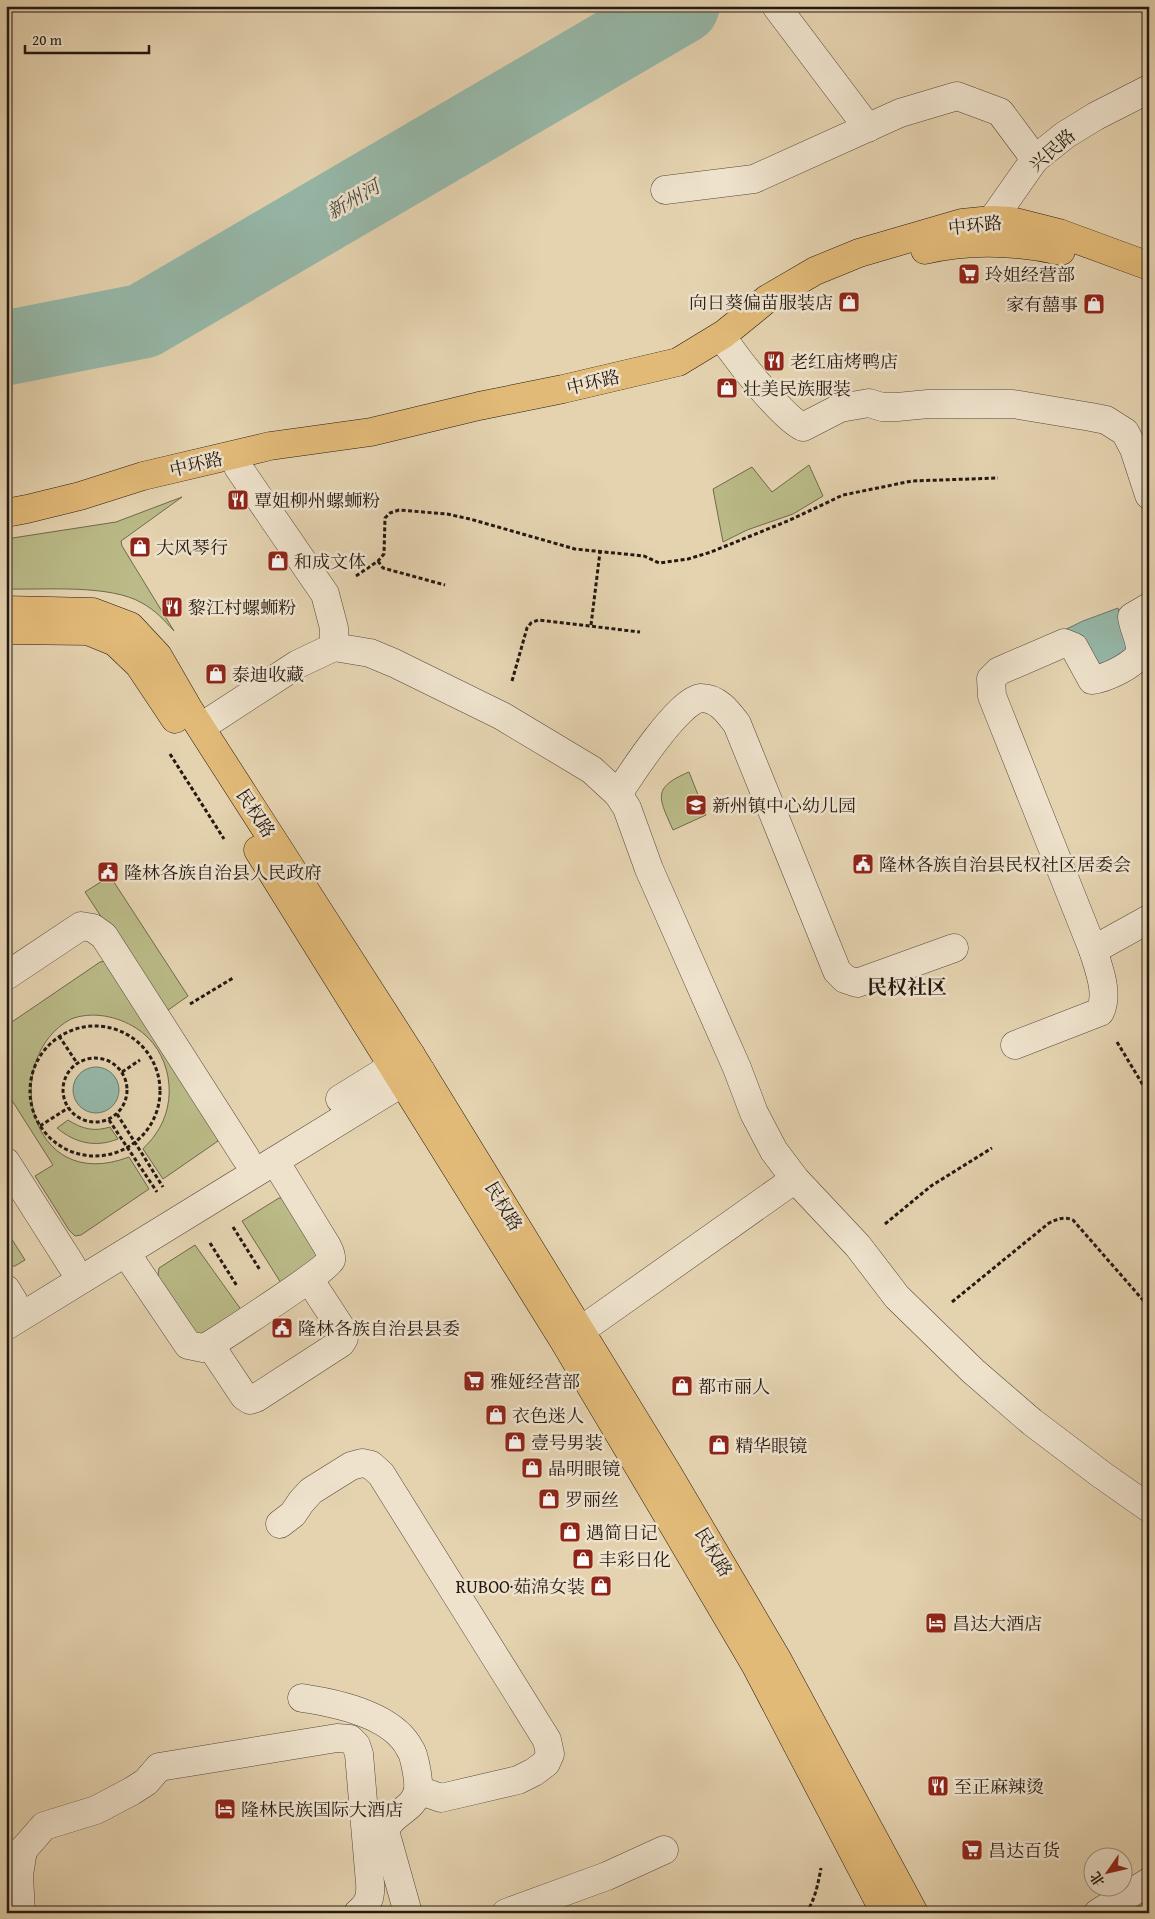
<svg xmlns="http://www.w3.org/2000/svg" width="1155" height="1919" viewBox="0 0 1155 1919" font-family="'Gentium Book Plus','Noto Serif SC',serif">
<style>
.green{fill:#babb88;stroke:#6e6a4d}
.water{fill:#96b8a9;stroke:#68786d}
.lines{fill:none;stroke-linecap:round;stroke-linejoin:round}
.river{stroke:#96b8a9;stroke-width:75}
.minor-casing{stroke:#54473a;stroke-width:29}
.major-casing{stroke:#231812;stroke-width:29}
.path{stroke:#231812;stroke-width:3;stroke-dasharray:4 2.5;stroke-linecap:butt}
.minor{stroke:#eee2cc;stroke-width:28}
.major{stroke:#e2ba78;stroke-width:28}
.labels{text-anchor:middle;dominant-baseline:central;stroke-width:5;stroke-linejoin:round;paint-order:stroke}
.street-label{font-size:18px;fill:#231812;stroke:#eee2cc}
.poi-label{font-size:18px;fill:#231812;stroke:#eee2cc;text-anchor:start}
.water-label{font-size:19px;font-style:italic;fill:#46483f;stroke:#eee2cc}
.quarter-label{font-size:20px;font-weight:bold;fill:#231812;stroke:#eee2cc}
</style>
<rect width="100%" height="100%" fill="#e5d3b0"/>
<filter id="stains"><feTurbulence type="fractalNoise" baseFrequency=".004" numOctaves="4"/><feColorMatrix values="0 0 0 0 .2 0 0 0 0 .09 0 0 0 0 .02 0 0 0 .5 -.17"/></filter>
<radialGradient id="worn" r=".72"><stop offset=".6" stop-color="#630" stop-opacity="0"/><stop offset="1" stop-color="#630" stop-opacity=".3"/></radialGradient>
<g class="green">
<path d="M 809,465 L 823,496 L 793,514 L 747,530 L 723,542 L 713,489 L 752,467 L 772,492 Z"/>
<path d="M 182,497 L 121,541 L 122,546 L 174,631 C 164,620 155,610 142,603 C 110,584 44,590 6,589 L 6,539 L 116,522 Z"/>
<path d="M 689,772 L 706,815 L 673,830 C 659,798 651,788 689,772 Z"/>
<path d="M 110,876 L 188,996 L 164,1013 L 85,892 Z"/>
<path d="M 106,961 L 220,1134 L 218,1141 L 163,1179 L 143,1149 C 147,1144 152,1140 155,1135 C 180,1101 171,1050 136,1028 C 117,1016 92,1011 71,1019 C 0,1057 27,1196 129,1157 L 149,1189 L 81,1235 L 75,1236 L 69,1230 L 35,1176 L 53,1165 L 6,1091 L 6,1026 L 100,962 Z"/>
<path d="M 68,1120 C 82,1129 94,1132 110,1127 L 118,1139 C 95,1148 75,1143 57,1128 Z"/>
<path d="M 279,1198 L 287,1198 L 322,1254 L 281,1283 L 242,1221 Z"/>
<path d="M 6,1230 L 25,1260 L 15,1266 L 10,1266 L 6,1261 Z"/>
<path d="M 195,1245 L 242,1311 L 199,1339 L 158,1277 L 159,1268 Z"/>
<path d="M 1149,1898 L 1149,1913 L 1124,1913 Z"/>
</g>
<g class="water">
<path d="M 1118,608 L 1133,645 L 1104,674 L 1058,633 L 1083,621 Z"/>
<circle cx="96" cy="1090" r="23"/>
</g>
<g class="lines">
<path class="river" d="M 6,348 L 143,321 L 682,6"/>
<g class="minor-casing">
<g id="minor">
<path d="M 776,6 L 868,128"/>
<path d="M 665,190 L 754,179 L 900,113 L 957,96 L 1000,112 L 1035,159"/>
<path d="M 987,242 L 992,220 L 1035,159 L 1065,135 L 1096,116 L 1149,89"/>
<path d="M 729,347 C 742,365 784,419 803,427 L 840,408 L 869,403 L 882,407 L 897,407 L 928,404 L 1013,404 L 1091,417 L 1106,420 L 1125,432 L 1134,449 L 1149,495"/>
<path d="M 238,467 L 325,594 L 334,628 L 334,647"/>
<path d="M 201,727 L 298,664 L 334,647 L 370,653 L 394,663 L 502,716 L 592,770 L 618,794 L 627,808 L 649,869 L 737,1068 L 754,1113 L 774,1151 L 795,1179 L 858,1246 L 897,1297 L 973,1371 L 1032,1422 L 1102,1475 L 1149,1508"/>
<path d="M 618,794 C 631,774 679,700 701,698 C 718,698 728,712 737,724 L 837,971 L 845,979 L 857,983 L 954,948"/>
<path d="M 1093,950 L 1149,919"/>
<path d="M 6,976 L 81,926 L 93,928 L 104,936 L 246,1158"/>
<path d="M 1015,1045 L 1100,1012 C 1109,994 1099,969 1093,950 L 992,696 L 991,679 L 999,671 L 1064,643 L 1074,647 L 1092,680 C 1104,679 1139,664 1140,651 C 1141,640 1133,628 1132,617 L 1149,607"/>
<path d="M 340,1099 L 411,1055"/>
<path d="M 6,1162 L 72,1266"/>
<path d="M 126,1253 L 188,1345 L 203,1348 L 210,1345 C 227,1334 327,1270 331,1260 C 332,1255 329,1250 327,1246 L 275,1161"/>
<path d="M 6,1289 L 14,1302"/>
<path d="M 6,1326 L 421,1071"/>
<path d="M 580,1331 L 795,1179"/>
<path d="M 210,1345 L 244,1396 L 250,1400 L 256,1398 L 341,1343 L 344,1338 L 343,1331 L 309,1279"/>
<path d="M 280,1524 L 293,1514 L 301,1502 L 311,1491 L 351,1466 L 362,1463 L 371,1465 L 381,1474 L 547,1740 L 550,1754 L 546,1763 L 534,1772 L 518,1780 L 441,1798 L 418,1790"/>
<path d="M 302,1698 C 336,1703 393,1715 410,1749 C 413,1753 414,1759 415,1763 C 417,1772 419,1781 418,1790 C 414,1811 391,1812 385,1831 L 408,1913"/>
<path d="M 6,1859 L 23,1850 L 44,1826 L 96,1810 L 132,1791 L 146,1782 L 159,1767 L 337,1738 L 350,1739 L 356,1745 L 359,1754 L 370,1883 C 371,1896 369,1904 358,1913"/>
<path d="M 21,1913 L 19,1875 L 23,1850"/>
<path d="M 506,1913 L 607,1876 L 664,1850"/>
<path d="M 1098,1913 L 1149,1882"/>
</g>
</g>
<g class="major-casing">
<g id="major">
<path d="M 925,250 C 971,239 1015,241 1061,251"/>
<path d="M 6,513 L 27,509 L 80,496 L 143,476 L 270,446 L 371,432 L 479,406 L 563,389 L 678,362 L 724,334 L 767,299 L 815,271 L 859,253 L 962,223 L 992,220 L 1011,221 L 1059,233 L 1149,266"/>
<path d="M 6,610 L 93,612 L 130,626 L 158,656 L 188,708 L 411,1055 L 667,1472 L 776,1657 L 914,1913"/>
<path d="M 6,630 L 88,631 L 115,642 L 139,665 L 175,719"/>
<path d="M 258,850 L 564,1341 L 649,1484 L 756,1666 L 885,1913"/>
</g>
</g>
<g class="path">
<path d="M 378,561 L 383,568 L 445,585"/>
<path d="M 356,576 L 378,561 L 384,554 L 385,518 L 390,513 L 399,510 L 447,514 L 470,519 L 575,549 L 644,556 L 659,563 L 688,559 L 711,552 L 790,520 L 843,495 L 912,481 L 998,478"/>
<path d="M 591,625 L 600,552"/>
<path d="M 512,681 L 527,628 L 531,623 L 538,620 L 640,632"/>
<path d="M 170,754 L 224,839"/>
<path d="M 190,1004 L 233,978"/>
<circle cx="95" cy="1091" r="65"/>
<path d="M 59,1036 L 77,1063"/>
<path d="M 1117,1042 L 1149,1095"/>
<circle cx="95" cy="1090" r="32"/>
<path d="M 122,1072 L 140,1060"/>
<path d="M 117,1114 L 163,1187"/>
<path d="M 109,1120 L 157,1192"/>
<path d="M 40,1126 L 68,1108"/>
<path d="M 885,1224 L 931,1186 L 992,1148"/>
<path d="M 233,1227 L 260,1270"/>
<path d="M 210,1243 L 237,1286"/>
<path d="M 952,1302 L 1049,1223 C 1058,1219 1064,1216 1073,1220 L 1149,1307"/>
<path d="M 806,1913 C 815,1900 818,1884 821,1868"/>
</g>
<use href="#minor" class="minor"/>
<use href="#major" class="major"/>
</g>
<defs>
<g id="supermarket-square" transform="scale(1.125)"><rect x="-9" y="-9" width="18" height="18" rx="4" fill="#8f2418" stroke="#eee2cc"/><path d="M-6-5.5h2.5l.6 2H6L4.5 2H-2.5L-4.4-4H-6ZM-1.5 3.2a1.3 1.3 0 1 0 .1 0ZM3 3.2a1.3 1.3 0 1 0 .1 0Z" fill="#fff"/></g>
<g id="shop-square" transform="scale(1.125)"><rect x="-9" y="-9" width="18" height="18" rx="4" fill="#8f2418" stroke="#eee2cc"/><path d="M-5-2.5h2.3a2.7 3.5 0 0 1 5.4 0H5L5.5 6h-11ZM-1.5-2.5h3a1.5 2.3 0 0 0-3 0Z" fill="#fff"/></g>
<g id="restaurant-square" transform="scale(1.125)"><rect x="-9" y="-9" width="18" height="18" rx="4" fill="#8f2418" stroke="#eee2cc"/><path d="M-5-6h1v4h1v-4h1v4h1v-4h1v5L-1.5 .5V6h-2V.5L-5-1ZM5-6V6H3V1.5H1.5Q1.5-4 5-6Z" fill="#fff"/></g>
<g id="school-square" transform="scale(1.125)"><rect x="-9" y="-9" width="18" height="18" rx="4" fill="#8f2418" stroke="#eee2cc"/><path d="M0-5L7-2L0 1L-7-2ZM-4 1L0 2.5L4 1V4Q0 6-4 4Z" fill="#fff"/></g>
<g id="civic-square" transform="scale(1.125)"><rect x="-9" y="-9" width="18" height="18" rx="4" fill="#8f2418" stroke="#eee2cc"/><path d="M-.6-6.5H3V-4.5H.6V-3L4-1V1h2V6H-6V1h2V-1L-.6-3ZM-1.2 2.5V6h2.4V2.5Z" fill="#fff"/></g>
<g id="hotel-square" transform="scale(1.125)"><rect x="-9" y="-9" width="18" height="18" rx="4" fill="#8f2418" stroke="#eee2cc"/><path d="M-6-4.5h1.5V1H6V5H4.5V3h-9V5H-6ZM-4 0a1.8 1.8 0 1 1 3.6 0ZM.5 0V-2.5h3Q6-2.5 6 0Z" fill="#fff"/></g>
</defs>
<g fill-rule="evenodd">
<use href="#supermarket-square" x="969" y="274"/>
<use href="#shop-square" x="849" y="302"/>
<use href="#shop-square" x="1094" y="304"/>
<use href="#restaurant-square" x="774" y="361"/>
<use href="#shop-square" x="727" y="388"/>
<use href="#restaurant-square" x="238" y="500"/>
<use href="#shop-square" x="140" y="547"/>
<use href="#shop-square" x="278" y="561"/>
<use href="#restaurant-square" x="172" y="607"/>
<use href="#shop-square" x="216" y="674"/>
<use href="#school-square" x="696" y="805"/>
<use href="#civic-square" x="863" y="864"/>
<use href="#civic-square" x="108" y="872"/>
<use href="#civic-square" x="282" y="1328"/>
<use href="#supermarket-square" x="474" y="1381"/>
<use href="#shop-square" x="682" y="1386"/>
<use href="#shop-square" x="496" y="1415"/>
<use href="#shop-square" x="515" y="1442"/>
<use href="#shop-square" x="719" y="1445"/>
<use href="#shop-square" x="532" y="1468"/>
<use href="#shop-square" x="549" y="1499"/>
<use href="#shop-square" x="570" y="1532"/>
<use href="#shop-square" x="583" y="1559"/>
<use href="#shop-square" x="601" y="1586"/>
<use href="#hotel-square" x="936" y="1623"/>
<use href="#restaurant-square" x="938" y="1786"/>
<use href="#hotel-square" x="225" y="1809"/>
<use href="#supermarket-square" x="972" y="1850"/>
</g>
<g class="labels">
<g class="street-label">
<text transform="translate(1052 150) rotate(-41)">兴民路</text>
<text transform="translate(975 225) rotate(-6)">中环路</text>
<text transform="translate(593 382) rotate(-13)">中环路</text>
<text transform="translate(196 464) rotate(-13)">中环路</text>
<text transform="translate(256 813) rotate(57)">民权路</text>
<text transform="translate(504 1206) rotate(59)">民权路</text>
<text transform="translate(714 1552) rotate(59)">民权路</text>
</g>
<g class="poi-label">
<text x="985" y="274">玲姐经营部</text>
<text x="833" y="302" text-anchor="end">向日葵偏苗服装店</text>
<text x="1078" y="304" text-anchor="end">家有囍事</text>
<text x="790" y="361">老红庙烤鸭店</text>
<text x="743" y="388">壮美民族服装</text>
<text x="254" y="500">覃姐柳州螺蛳粉</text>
<text x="156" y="547">大风琴行</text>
<text x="294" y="561">和成文体</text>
<text x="188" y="607">黎江村螺蛳粉</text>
<text x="232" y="674">泰迪收藏</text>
<text x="712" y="805">新州镇中心幼儿园</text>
<text x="879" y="864">隆林各族自治县民权社区居委会</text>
<text x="124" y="872">隆林各族自治县人民政府</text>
<text x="298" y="1328">隆林各族自治县县委</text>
<text x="490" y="1381">雅娅经营部</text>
<text x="698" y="1386">都市丽人</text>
<text x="512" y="1415">衣色迷人</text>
<text x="531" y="1442">壹号男装</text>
<text x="735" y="1445">精华眼镜</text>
<text x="548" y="1468">晶明眼镜</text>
<text x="565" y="1499">罗丽丝</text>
<text x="586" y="1532">遇简日记</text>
<text x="599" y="1559">丰彩日化</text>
<text x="585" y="1586" text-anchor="end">RUBOO·茹淿女装</text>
<text x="952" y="1623">昌达大酒店</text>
<text x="954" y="1786">至正麻辣烫</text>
<text x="241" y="1809">隆林民族国际大酒店</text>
<text x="988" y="1850">昌达百货</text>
</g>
<g class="water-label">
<text transform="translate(353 199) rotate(-30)">新州河</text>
</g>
<g class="quarter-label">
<text x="907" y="986">民权社区</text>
</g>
</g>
<rect width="1155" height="1919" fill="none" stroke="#e5d3b0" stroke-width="25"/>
<rect x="8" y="8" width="1140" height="1904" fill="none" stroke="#231812" stroke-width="2.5"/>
<rect x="12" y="12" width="1130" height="1894" fill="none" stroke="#231812"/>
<g transform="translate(1108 1872) rotate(236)"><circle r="24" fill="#eee2cc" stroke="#9d9182"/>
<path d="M0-4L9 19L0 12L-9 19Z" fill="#8f2418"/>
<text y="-8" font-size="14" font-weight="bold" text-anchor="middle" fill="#231812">北</text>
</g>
<path d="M25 45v8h124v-8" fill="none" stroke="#231812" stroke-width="2.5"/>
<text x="32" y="45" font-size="15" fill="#231812" stroke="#eee2cc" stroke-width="4" paint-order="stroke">20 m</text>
<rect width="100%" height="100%" filter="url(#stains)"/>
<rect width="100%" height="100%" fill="url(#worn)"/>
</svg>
